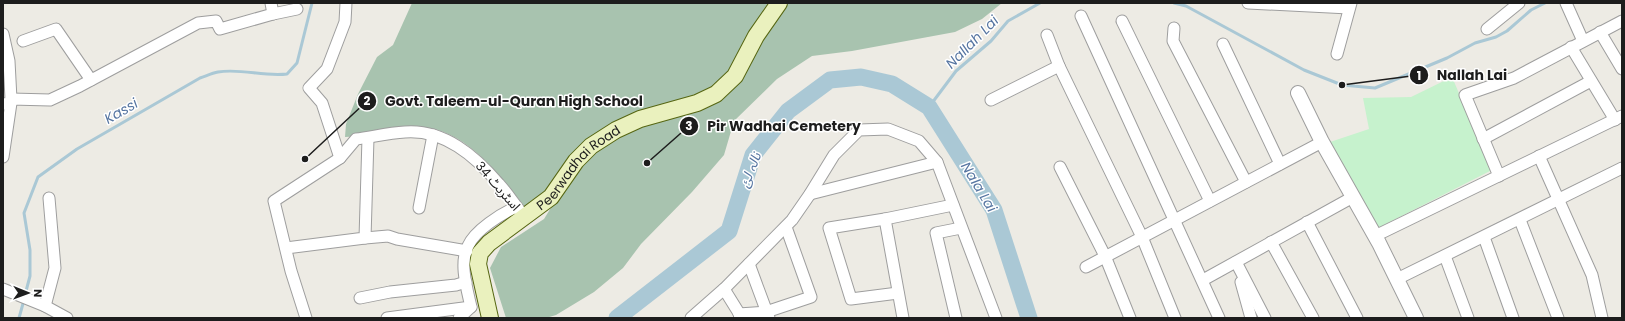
<svg xmlns="http://www.w3.org/2000/svg" width="1625" height="321" viewBox="0 0 1625 321" font-family="Poppins,'Noto Sans Arabic',sans-serif">
<style>
.cemetery{fill:#a8c3af}
.park{fill:#c6f2cd}
.lines{fill:none;stroke-linecap:round;stroke-linejoin:round}
.stream{stroke:#aac8d5;stroke-width:3}
.river{stroke:#aac8d5;stroke-width:17}
.minor-casing{stroke:#9e9e9e;stroke-width:13}
.tertiary-casing{stroke:#9e9e9e;stroke-width:16}
.secondary-casing{stroke:#566612;stroke-width:18}
.minor{stroke:#fff;stroke-width:11}
.tertiary{stroke:#fff;stroke-width:14}
.secondary{stroke:#eaf1be;stroke-width:16}
.labels{text-anchor:middle;dominant-baseline:central;stroke-width:3;stroke-linejoin:round;paint-order:stroke}
.street-label{font-size:13px;fill:#1d1d1d;stroke:#fff}
.water-label{font-size:14px;font-style:italic;fill:#5675a1;stroke:#fff}
.leader{fill:none;stroke:#1d1d1d;stroke-width:1.5}
.callout-dot{fill:#1d1d1d;stroke:#fff;stroke-width:1.5}
.mark-label{font-size:12px;text-anchor:middle;font-weight:bold;fill:#fff}
.callout-label{font-size:14px;text-anchor:middle;font-weight:bold;fill:#1d1d1d;stroke:#fff;stroke-width:3;stroke-linejoin:round;paint-order:stroke}
</style>
<rect width="100%" height="100%" fill="#edebe4"/>
<path class="cemetery" d="M 412,3 L 1002,3 L 982,19 L 955,32 L 852,51 L 812,56 L 777,79 L 734,121 L 724,155 L 692,192 L 641,244 L 623,268 L 594,292 L 556,315 L 546,318 L 506,318 L 490,268 L 501,247 L 544,219 L 594,138 L 536,202 L 527,210 C 499,175 465,126 415,127 C 403,127 391,133 379,134 C 368,136 357,136 345,137 L 346,124 L 358,94 L 377,57 L 393,45 Z"/>
<path class="park" d="M 1452,77 L 1492,170 L 1372,231 L 1324,144 L 1369,129 L 1363,98 L 1411,97 Z"/>
<g class="lines">
<g class="stream">
<path d="M 1174,3 L 1186,6 L 1304,70 L 1342,85 L 1375,88 L 1447,58 L 1475,43 L 1496,37 L 1507,31 L 1531,10 L 1545,3"/>
<path d="M 929,107 L 956,71 L 991,41 L 1008,21 L 1040,3"/>
<path d="M 25,295 L 30,276 L 30,250 L 24,213 L 38,177 L 77,149 L 200,78 C 206,76 212,73 218,72 C 241,68 264,77 287,74 L 297,63 L 312,3"/>
<path d="M 19,318 L 24,300"/>
</g>
<path class="river" d="M 617,318 L 729,231 L 753,155 L 788,111 L 830,80 L 861,77 L 892,84 L 929,107 L 994,210 L 1029,318"/>
<g class="minor-casing">
<g id="minor">
<path d="M 271,3 L 273,14 L 297,9"/>
<path d="M 1248,3 L 1349,8"/>
<path d="M 1566,3 L 1583,41"/>
<path d="M 1081,16 L 1219,318"/>
<path d="M 1122,21 L 1210,201"/>
<path d="M 1174,28 L 1173,41 L 1246,182"/>
<path d="M 1487,29 L 1519,3"/>
<path d="M 1600,32 L 1622,69"/>
<path d="M 3,34 L 9,61 L 11,99"/>
<path d="M 1047,35 L 1059,66 L 1142,237 L 1175,318"/>
<path d="M 23,41 L 56,29 L 91,80"/>
<path d="M 1223,44 L 1280,164"/>
<path d="M 1571,47 L 1615,120"/>
<path d="M 1337,54 L 1351,3"/>
<path d="M 991,100 L 1059,66"/>
<path d="M 3,104 L 11,103 L 11,99 L 50,100 L 80,86 L 198,23 L 216,21 L 220,29 L 273,14"/>
<path d="M 1483,139 L 1591,81"/>
<path d="M 1539,156 L 1592,275 L 1602,318"/>
<path d="M 3,157 L 11,103"/>
<path d="M 340,158 L 322,103 L 309,88 L 327,69 L 345,22 L 346,3"/>
<path d="M 1060,167 L 1105,256 L 1130,318"/>
<path d="M 1499,176 L 1465,95 L 1514,78 L 1622,21"/>
<path d="M 810,194 L 937,162"/>
<path d="M 419,208 L 433,135"/>
<path d="M 885,219 L 829,228 L 851,299 L 898,293"/>
<path d="M 1520,220 L 1558,318"/>
<path d="M 1307,222 L 1357,318"/>
<path d="M 1375,236 L 1622,116"/>
<path d="M 1484,237 L 1513,318"/>
<path d="M 365,238 L 388,236 L 397,239 L 467,251"/>
<path d="M 1271,242 L 1313,318"/>
<path d="M 286,248 L 365,238 L 368,138"/>
<path d="M 1445,256 L 1468,318"/>
<path d="M 1236,262 L 1265,318"/>
<path d="M 749,264 L 769,318"/>
<path d="M 1086,267 L 1322,142"/>
<path d="M 1397,279 L 1622,168"/>
<path d="M 1203,280 L 1353,197"/>
<path d="M 1241,282 L 1251,318"/>
<path d="M 3,289 L 45,306 L 67,318"/>
<path d="M 724,289 L 742,318"/>
<path d="M 360,298 L 390,292 L 456,285 L 466,282"/>
<path d="M 45,306 L 55,268 L 49,198"/>
<path d="M 739,314 L 766,312 L 811,297 L 786,227"/>
<path d="M 306,318 L 291,271 L 274,201 L 340,158 L 356,139 C 372,137 388,133 405,132 C 444,129 475,156 499,184 C 509,195 516,207 526,218"/>
<path d="M 387,318 L 471,307"/>
<path d="M 459,318 L 471,307 C 467,289 459,263 468,246 C 475,230 501,214 516,207"/>
<path d="M 691,318 L 724,289 L 792,220 L 810,194 L 834,155 L 859,130 L 888,129 L 919,141 L 937,162 L 996,318"/>
<path d="M 903,318 L 885,219 L 953,205"/>
<path d="M 956,318 L 936,233 L 961,228"/>
</g>
</g>
<g class="tertiary-casing">
<path id="tertiary" d="M 1298,93 L 1322,142 L 1379,243 L 1416,318"/>
</g>
<g class="secondary-casing">
<g id="secondary">
<path id="s1" d="M 490,318 L 478,264 L 480,253 L 489,243 L 551,197 L 576,161 L 591,146 L 616,130 L 640,119 L 697,103 L 716,94 L 735,76 L 756,36 L 779,3"/>
</g>
</g>
<use href="#minor" class="minor"/>
<use href="#tertiary" class="tertiary"/>
<use href="#secondary" class="secondary"/>
</g>
<g class="labels">
<g class="street-label">
<text stroke="none"><textPath href="#s1" startOffset="198">Peerwadhai Road</textPath></text>
<text transform="translate(498 186) rotate(49)">اسٹریٹ 34</text>
</g>
<g class="water-label">
<text transform="translate(972 42) rotate(-45)">Nallah Lai</text>
<text transform="translate(121 111) rotate(-30)">Kassi</text>
<text transform="translate(750 170) rotate(-68)">نالہ لئ</text>
<text transform="translate(979 187) rotate(59)">Nala Lai</text>
</g>
</g>
<path class="leader" d="M1342 85L1419 75M305 159L367 101M647 163L689 126"/>
<g class="callout-dot">
<circle cx="1342" cy="85" r="4"/>
<circle cx="305" cy="159" r="4"/>
<circle cx="647" cy="163" r="4"/>
<circle cx="1419" cy="75" r="10"/>
<circle cx="367" cy="101" r="10"/>
<circle cx="689" cy="126" r="10"/>
</g>
<g class="mark-label">
<text x="1419" y="80">1</text>
<text x="367" y="105">2</text>
<text x="689" y="130">3</text>
</g>
<g class="callout-label">
<text x="1472" y="80">Nallah Lai</text>
<text x="514" y="106">Govt. Taleem-ul-Quran High School</text>
<text x="784" y="131">Pir Wadhai Cemetery</text>
</g>
<rect width="1625" height="321" fill="none" stroke="#1d1d1d" stroke-width="8"/>
<g transform="translate(28 293) rotate(91)" stroke="#ffffff" stroke-width="3" paint-order="stroke">
<path d="M0-3L7 15L0 10L-7 15Z" fill="#1d1d1d"/>
<text y="-6" font-size="11" font-weight="bold" text-anchor="middle" fill="#1d1d1d">N</text>
</g>
</svg>
